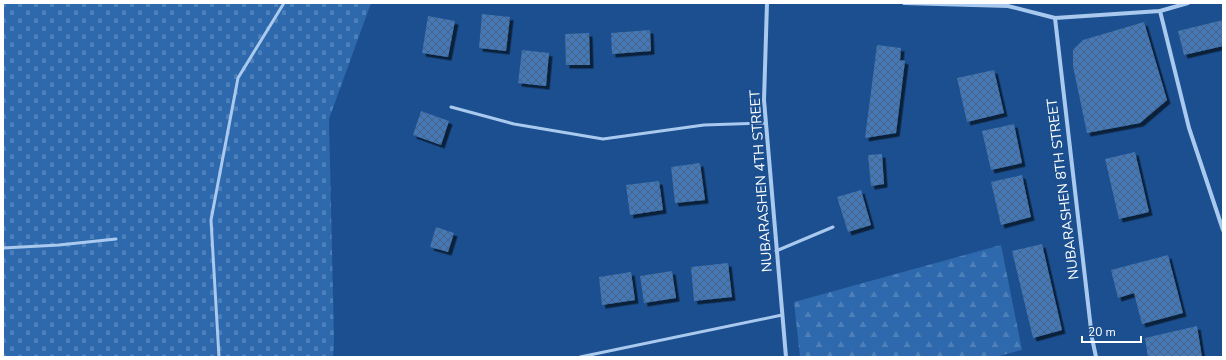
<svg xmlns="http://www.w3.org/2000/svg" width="1226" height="360" viewBox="0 0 1226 360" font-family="'Nunito Sans',sans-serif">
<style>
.forest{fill:url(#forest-firs)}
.cemetery{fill:url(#cemetery-stones)}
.building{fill:url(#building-cross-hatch);filter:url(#shadow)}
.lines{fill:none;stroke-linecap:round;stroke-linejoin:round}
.service{stroke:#a9c9ee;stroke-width:3}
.minor{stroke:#a9c9ee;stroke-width:4}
.labels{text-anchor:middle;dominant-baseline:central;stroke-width:4;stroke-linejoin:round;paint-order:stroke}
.street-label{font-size:14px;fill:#fff;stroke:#1b4f8f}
</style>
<defs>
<pattern id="forest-firs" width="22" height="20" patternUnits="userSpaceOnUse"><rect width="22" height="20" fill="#2e69ad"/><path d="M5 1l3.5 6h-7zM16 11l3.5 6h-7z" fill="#4d80b9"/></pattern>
<pattern id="cemetery-stones" width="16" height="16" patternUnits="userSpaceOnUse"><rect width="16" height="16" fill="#2e69ad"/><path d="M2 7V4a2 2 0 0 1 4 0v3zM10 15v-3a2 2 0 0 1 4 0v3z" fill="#4d80b9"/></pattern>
<pattern id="building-cross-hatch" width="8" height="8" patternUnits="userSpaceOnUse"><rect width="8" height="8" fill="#4478b7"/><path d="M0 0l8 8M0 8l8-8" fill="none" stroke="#486282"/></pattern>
<filter id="shadow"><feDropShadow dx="3.5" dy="3.5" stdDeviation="0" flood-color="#0009"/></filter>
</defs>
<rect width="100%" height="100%" fill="#1b4f8f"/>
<path class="forest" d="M 1001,245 L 1022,350 L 995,357 L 800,357 L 794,302 Z"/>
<path class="cemetery" d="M 3,3 L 371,3 L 329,119 L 334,340 L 333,357 L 3,357 Z"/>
<g class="building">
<path d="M 482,14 L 510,17 L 506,51 L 479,48 Z"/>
<path d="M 428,16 L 455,21 L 448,57 L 422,53 Z"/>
<path d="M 1223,20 L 1223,46 L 1184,55 L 1178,31 Z"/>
<path d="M 1144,22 L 1167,100 L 1140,123 L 1087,133 L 1073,66 L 1073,50 L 1083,40 Z"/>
<path d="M 650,30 L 651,51 L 612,54 L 611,33 Z"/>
<path d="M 589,33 L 590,65 L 566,65 L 565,34 Z"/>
<path d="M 877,45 L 901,48 L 900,60 L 905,61 L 896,133 L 865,138 Z"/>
<path d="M 522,50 L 549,53 L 546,86 L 518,83 Z"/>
<path d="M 994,70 L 1004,113 L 967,122 L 957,78 Z"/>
<path d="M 421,111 L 449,121 L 441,145 L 413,135 Z"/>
<path d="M 1014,124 L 1022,163 L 991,170 L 982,131 Z"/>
<path d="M 1135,152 L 1149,212 L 1119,219 L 1105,159 Z"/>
<path d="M 882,154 L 884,184 L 871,186 L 868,155 Z"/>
<path d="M 700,163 L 705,200 L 675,203 L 671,167 Z"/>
<path d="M 1022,175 L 1031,217 L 1001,225 L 991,182 Z"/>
<path d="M 659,181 L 663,210 L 630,215 L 626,185 Z"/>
<path d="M 861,190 L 871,225 L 848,232 L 837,197 Z"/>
<path d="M 436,227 L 454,233 L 448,252 L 430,247 Z"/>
<path d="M 1042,244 L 1062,330 L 1033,338 L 1012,251 Z"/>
<path d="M 1168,255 L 1183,313 L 1142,324 L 1134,293 L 1118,298 L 1111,270 Z"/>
<path d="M 728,263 L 732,297 L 694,301 L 691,267 Z"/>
<path d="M 672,271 L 676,298 L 644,303 L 640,276 Z"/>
<path d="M 631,272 L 635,300 L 602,305 L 599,277 Z"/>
<path d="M 1197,326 L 1202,357 L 1148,357 L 1145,338 Z"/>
</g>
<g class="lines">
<g class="service">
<path d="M 451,107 L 514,124 L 603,139 L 704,125 L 766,123"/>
<path d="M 3,248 L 59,245 L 116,239"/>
<path d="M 776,251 L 833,227"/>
<path d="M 219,357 L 211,220 L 238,78 L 284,3"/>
<path d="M 580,357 L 782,315"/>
</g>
<g class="minor">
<path d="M 767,3 L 764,100 L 786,357"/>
<path d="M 904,3 L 1008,6 L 1055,18 L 1160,11 L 1188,3"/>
<path d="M 1160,11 L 1189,128 L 1223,230"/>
<path d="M 1055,18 L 1092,338 L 1096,357"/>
</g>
</g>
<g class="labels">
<g class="street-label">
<text transform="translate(761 181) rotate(-94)">NUBARASHEN 4TH STREET</text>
<text transform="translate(1063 189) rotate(-97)">NUBARASHEN 8TH STREET</text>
</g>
</g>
<rect width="1226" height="360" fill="none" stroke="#ffffff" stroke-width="8"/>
<path d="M1082 336v6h59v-6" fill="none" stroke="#ffffff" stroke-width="2"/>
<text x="1088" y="336" font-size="12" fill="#ffffff" stroke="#1b4f8f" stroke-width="3" paint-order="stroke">20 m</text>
</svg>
